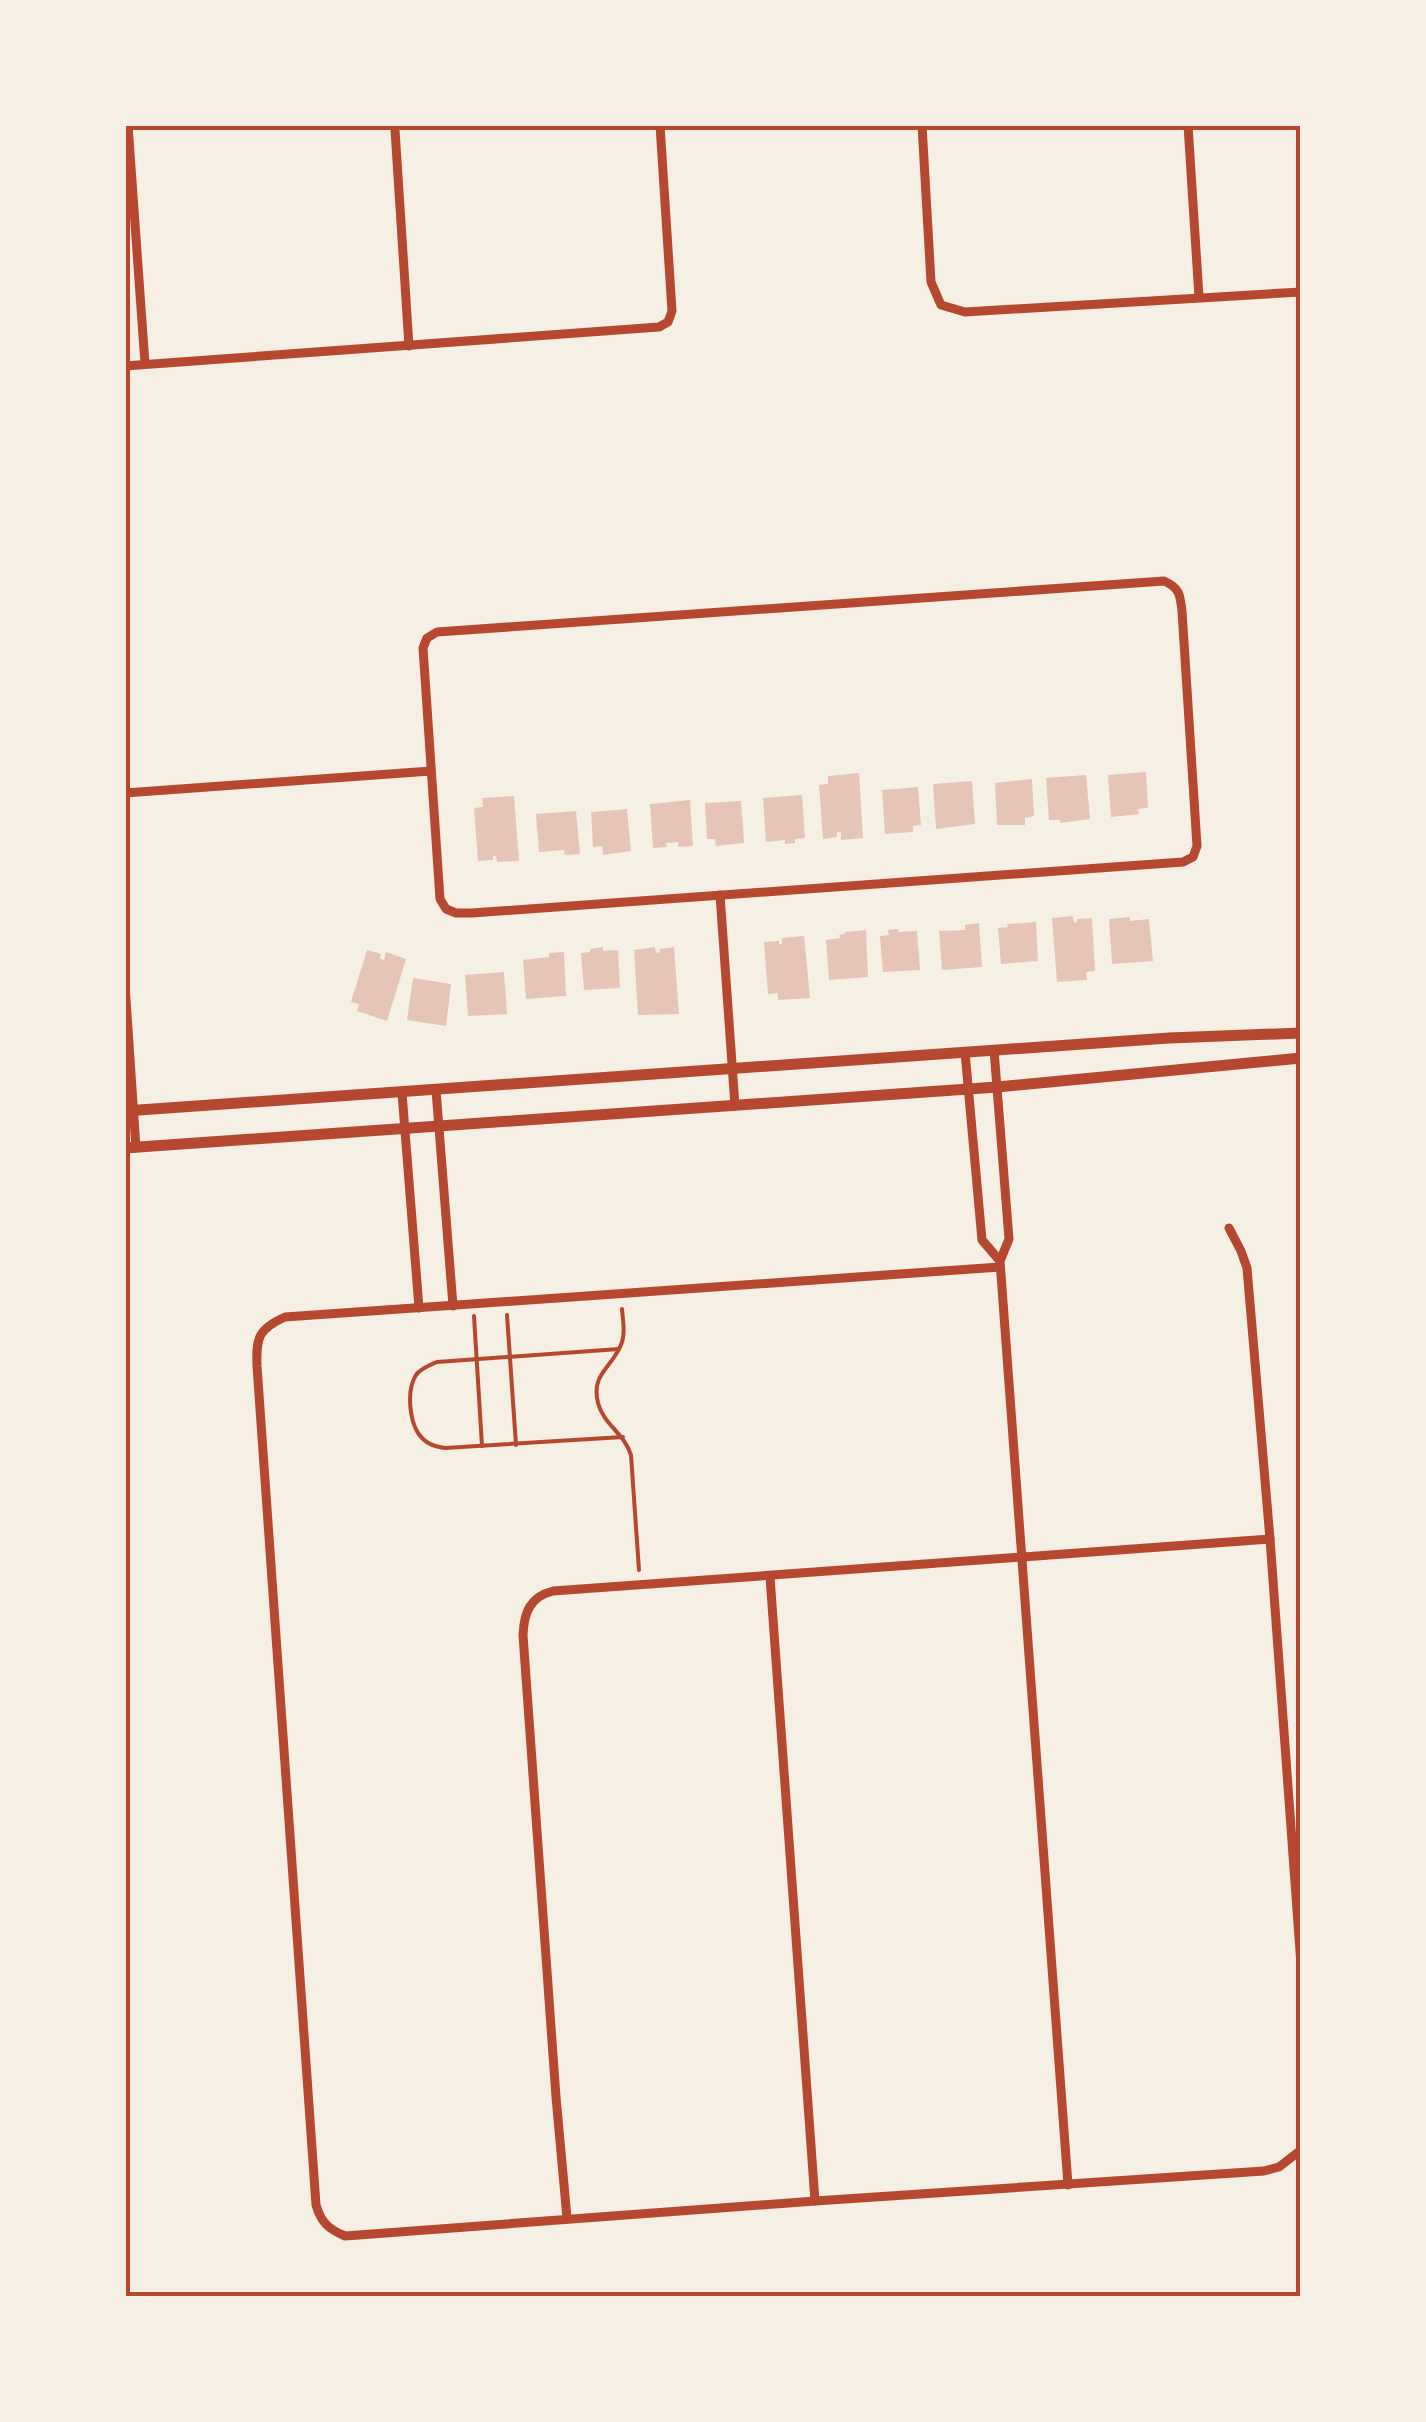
<svg xmlns="http://www.w3.org/2000/svg" width="1426" height="2422" viewBox="0 0 1426 2422" font-family="Raleway,sans-serif">
<style>
.building{fill:#e6c5b7}
.lines{fill:none;stroke-linecap:round;stroke-linejoin:round}
.path{stroke:#b5482f;stroke-width:4}
.minor{stroke:#b5482f;stroke-width:9}
.tertiary{stroke:#b5482f;stroke-width:11}
.neatline{fill:none;stroke:#b5482f;stroke-width:4}
</style>
<rect width="100%" height="100%" fill="#f6efe4"/>
<g class="building">
<path d="M 1146,772 L 1148,808 L 1138,809 L 1139,814 L 1111,817 L 1108,775 Z"/>
<path d="M 859,773 L 863,838 L 841,840 L 841,832 L 837,832 L 837,837 L 823,839 L 819,785 L 828,784 L 828,776 Z"/>
<path d="M 1086,775 L 1090,819 L 1060,823 L 1060,820 L 1049,820 L 1046,778 Z"/>
<path d="M 1032,779 L 1034,816 L 1025,818 L 1025,825 L 997,825 L 995,783 Z"/>
<path d="M 972,781 L 975,824 L 936,829 L 933,784 Z"/>
<path d="M 918,787 L 921,825 L 913,826 L 913,832 L 885,834 L 882,790 Z"/>
<path d="M 802,795 L 805,838 L 795,839 L 795,843 L 785,844 L 785,840 L 766,842 L 763,798 Z"/>
<path d="M 514,796 L 519,861 L 497,862 L 496,856 L 493,856 L 493,860 L 478,861 L 474,808 L 483,807 L 482,798 Z"/>
<path d="M 690,800 L 693,846 L 678,847 L 678,842 L 666,843 L 667,847 L 653,848 L 650,804 Z"/>
<path d="M 741,801 L 744,843 L 716,846 L 715,839 L 707,839 L 705,803 Z"/>
<path d="M 627,809 L 631,851 L 603,855 L 602,846 L 593,847 L 591,812 Z"/>
<path d="M 576,811 L 580,854 L 565,855 L 564,850 L 539,852 L 536,814 Z"/>
<path d="M 1073,916 L 1074,923 L 1077,922 L 1077,919 L 1092,918 L 1095,971 L 1086,972 L 1087,980 L 1057,982 L 1052,918 Z"/>
<path d="M 1130,917 L 1130,921 L 1149,919 L 1153,961 L 1112,964 L 1109,919 Z"/>
<path d="M 1036,922 L 1038,961 L 1001,964 L 998,928 L 1008,927 L 1007,924 Z"/>
<path d="M 979,923 L 982,967 L 942,970 L 939,931 L 965,930 L 965,925 Z"/>
<path d="M 898,929 L 899,932 L 917,931 L 920,970 L 883,972 L 880,936 L 889,935 L 888,930 Z"/>
<path d="M 866,930 L 868,977 L 829,980 L 826,940 L 840,938 L 839,935 L 845,934 L 845,932 Z"/>
<path d="M 804,936 L 810,998 L 778,1000 L 778,993 L 768,994 L 764,942 L 779,941 L 779,944 L 782,944 L 782,938 Z"/>
<path d="M 603,947 L 603,951 L 618,950 L 620,988 L 584,990 L 581,953 L 590,952 L 590,949 Z"/>
<path d="M 655,947 L 656,953 L 660,952 L 660,949 L 674,947 L 679,1014 L 638,1015 L 634,950 Z"/>
<path d="M 367,950 L 381,954 L 380,959 L 384,960 L 386,952 L 406,959 L 387,1021 L 357,1011 L 359,1004 L 351,1002 Z"/>
<path d="M 564,952 L 566,996 L 526,999 L 523,960 L 549,957 L 549,953 Z"/>
<path d="M 504,972 L 507,1014 L 468,1016 L 465,975 Z"/>
<path d="M 413,978 L 451,984 L 446,1026 L 407,1020 Z"/>
</g>
<g class="lines">
<g class="path">
<path d="M 622,1309 C 623,1322 626,1335 620,1347 C 610,1369 591,1375 598,1403 C 604,1425 624,1433 631,1455 L 639,1570"/>
<path d="M 507,1315 L 516,1445"/>
<path d="M 474,1316 L 482,1446"/>
<path d="M 619,1349 L 437,1362 C 430,1365 421,1368 416,1375 C 406,1391 409,1426 423,1439 C 429,1445 437,1447 445,1448 L 623,1437"/>
</g>
<g class="minor">
<path d="M 128,125 L 145,364"/>
<path d="M 922,125 L 931,282 L 941,305 L 965,312 L 1301,292"/>
<path d="M 1188,125 L 1199,297"/>
<path d="M 395,130 L 409,346"/>
<path d="M 125,366 L 659,327 L 668,322 L 672,311 L 660,125"/>
<path d="M 1164,581 C 1180,588 1180,595 1182,611 L 1197,846 L 1193,857 L 1183,862 L 472,913 L 456,913 L 446,909 L 440,899 L 423,648 L 427,638 L 437,632 Z"/>
<path d="M 125,793 L 431,771"/>
<path d="M 720,895 L 735,1106"/>
<path d="M 125,985 L 136,1148"/>
<path d="M 994,1050 L 1009,1239 L 1000,1261 L 1068,2185"/>
<path d="M 965,1052 L 982,1240 L 1000,1261"/>
<path d="M 436,1090 L 453,1306"/>
<path d="M 402,1093 L 419,1308"/>
<path d="M 1229,1228 L 1241,1251 L 1247,1268 L 1270,1539 L 1301,1965"/>
<path d="M 1000,1267 L 285,1317 C 258,1329 256,1338 257,1366 L 316,2205 C 321,2222 328,2229 345,2236 L 815,2201 L 1264,2171 L 1279,2167 L 1301,2150"/>
<path d="M 770,1577 L 815,2201"/>
<path d="M 567,2218 L 556,2097 L 523,1635 C 524,1612 530,1597 553,1591 L 1270,1539"/>
</g>
<g class="tertiary">
<path d="M 125,1111 L 1169,1038 L 1301,1033"/>
<path d="M 125,1148 L 997,1087 L 1301,1058"/>
</g>
</g>
<rect width="1426" height="2422" fill="none" stroke="#f6efe4" stroke-width="255"/>
<rect x="128" y="128" width="1170" height="2166" class="neatline"/>
</svg>
